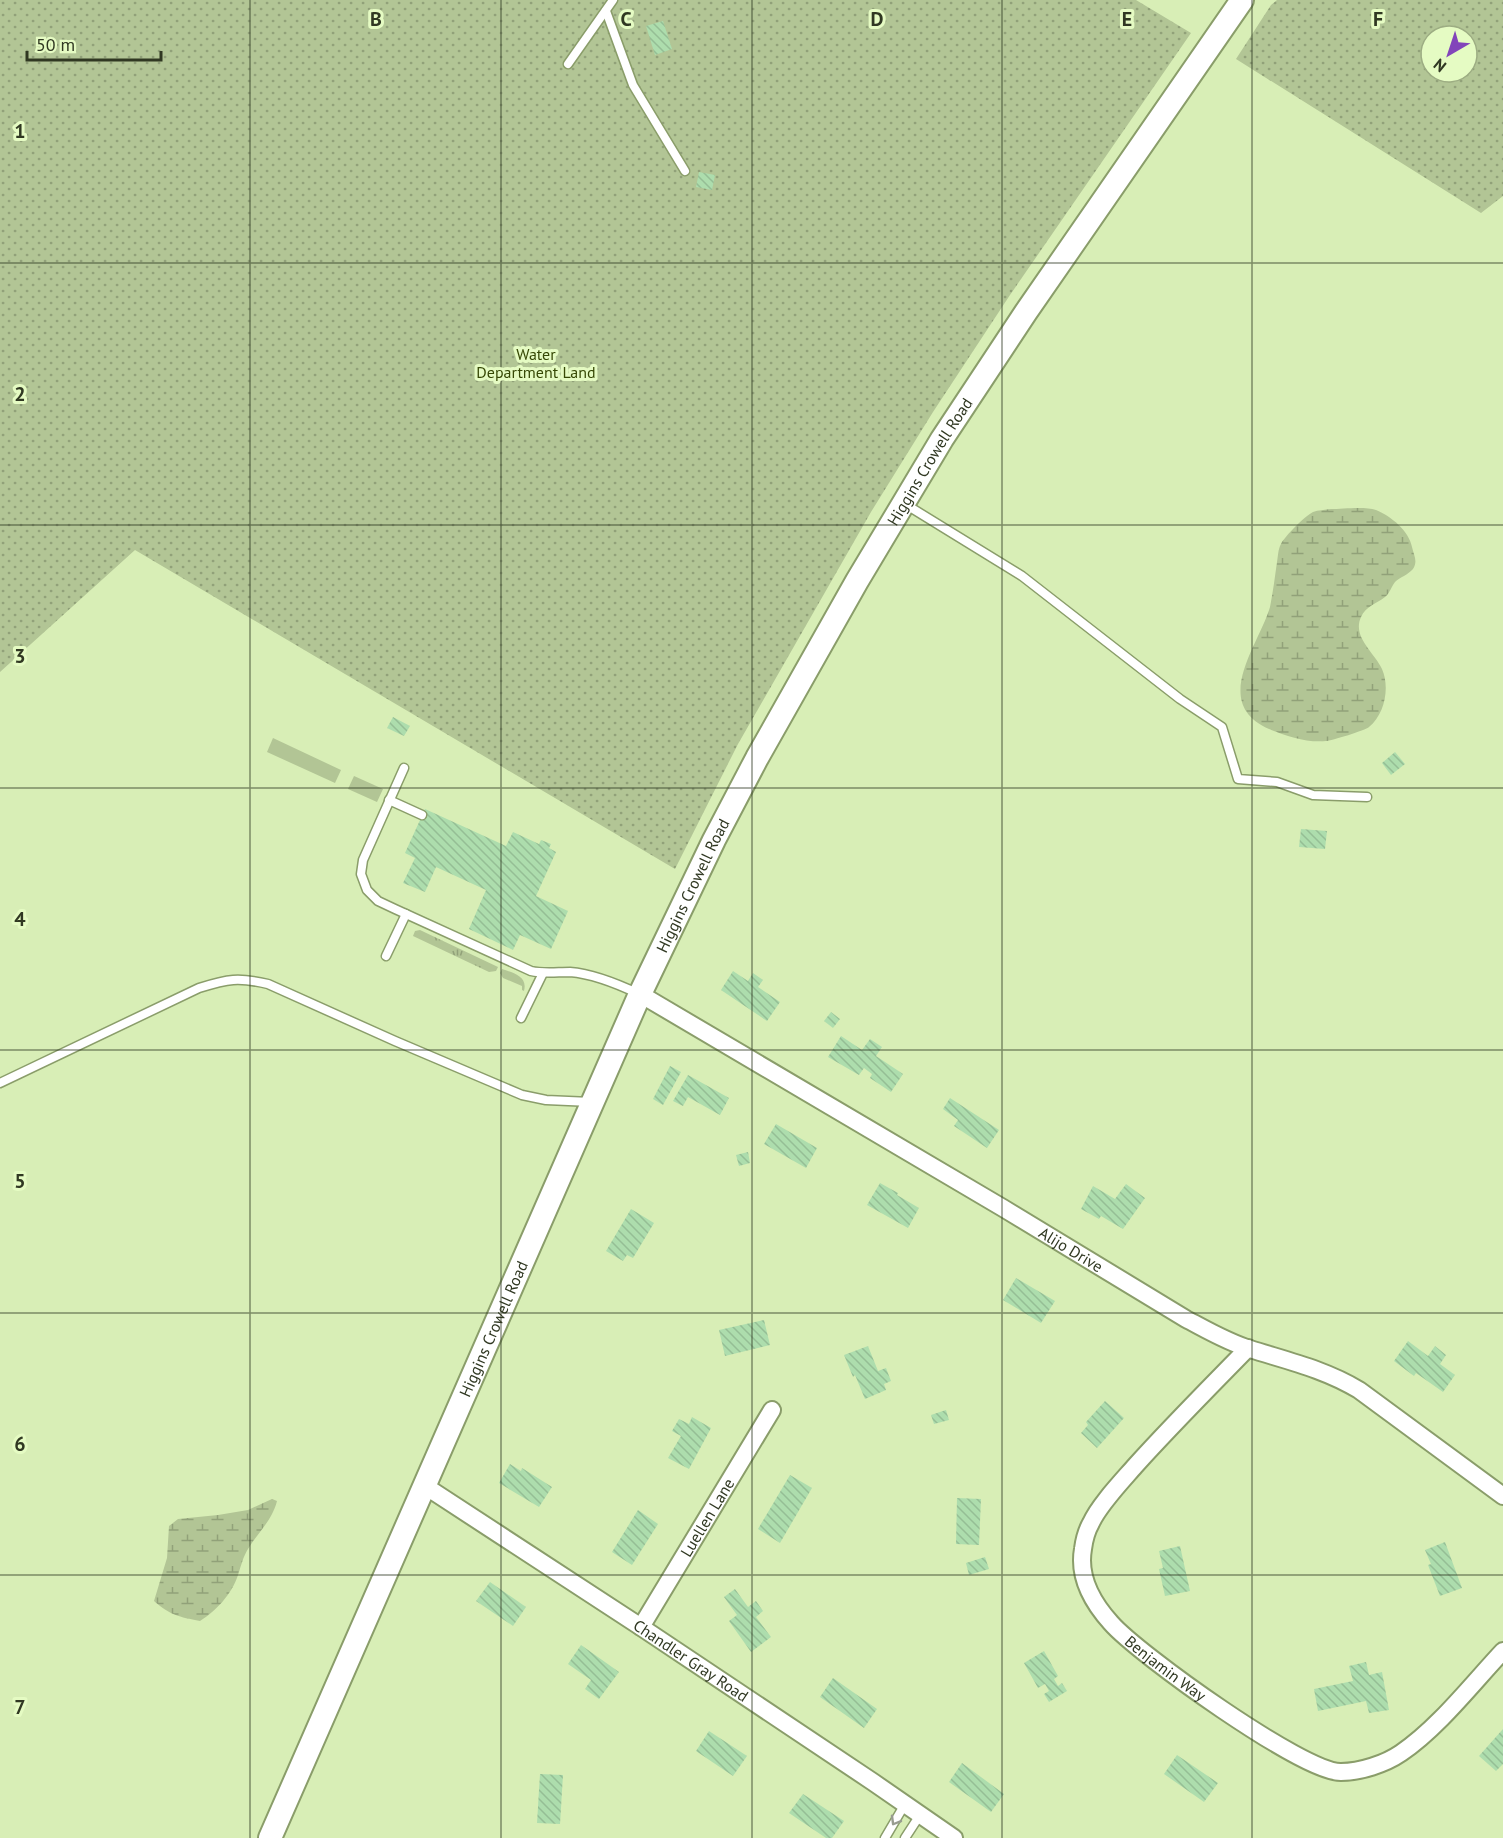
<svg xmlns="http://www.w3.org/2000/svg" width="1503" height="1838" viewBox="0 0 1503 1838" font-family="'PT Sans',sans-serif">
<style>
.grass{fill:url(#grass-tufts)}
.wetland{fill:url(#wetland-marsh)}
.park{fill:url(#park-dots);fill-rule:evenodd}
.garden{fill:#b2c595}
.building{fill:url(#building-back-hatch)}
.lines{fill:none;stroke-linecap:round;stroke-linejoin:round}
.lane-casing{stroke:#8a9d6a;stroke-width:11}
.street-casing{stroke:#8a9d6a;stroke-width:20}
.secondary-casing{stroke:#8a9d6a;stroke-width:26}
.lane{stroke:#fff;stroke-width:8}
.street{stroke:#fff;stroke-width:16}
.secondary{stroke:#fff;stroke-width:22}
.oneway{stroke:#989c90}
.grid{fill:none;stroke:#303822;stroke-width:1.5;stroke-opacity:0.55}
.labels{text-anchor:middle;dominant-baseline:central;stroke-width:6;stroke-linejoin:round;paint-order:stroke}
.park-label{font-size:16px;fill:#364805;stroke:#e5fbc3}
.street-label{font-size:16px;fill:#303822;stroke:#e5fbc3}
.grid-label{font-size:20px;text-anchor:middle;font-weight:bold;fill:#303822;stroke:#e5fbc3;stroke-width:6;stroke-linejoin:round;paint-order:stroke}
</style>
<defs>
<pattern id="grass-tufts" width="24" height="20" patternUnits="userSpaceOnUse" patternTransform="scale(1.5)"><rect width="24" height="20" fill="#b2c595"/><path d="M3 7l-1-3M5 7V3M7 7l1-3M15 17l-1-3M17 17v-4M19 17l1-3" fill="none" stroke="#91a179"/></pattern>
<pattern id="wetland-marsh" width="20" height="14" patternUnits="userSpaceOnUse" patternTransform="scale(1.5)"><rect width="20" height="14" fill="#b2c595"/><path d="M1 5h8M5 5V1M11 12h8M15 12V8" fill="none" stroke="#91a179"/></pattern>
<pattern id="park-dots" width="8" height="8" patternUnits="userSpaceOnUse" patternTransform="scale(1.5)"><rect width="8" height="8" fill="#b2c595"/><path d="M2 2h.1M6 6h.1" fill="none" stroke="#91a179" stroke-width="1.8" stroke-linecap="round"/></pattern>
<pattern id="building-back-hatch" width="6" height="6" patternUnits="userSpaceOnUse" patternTransform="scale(1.5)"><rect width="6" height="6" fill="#adddad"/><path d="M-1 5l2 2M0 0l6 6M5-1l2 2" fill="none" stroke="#95be95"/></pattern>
</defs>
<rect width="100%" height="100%" fill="#d8eeb6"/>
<g class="grass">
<path d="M 420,930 L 498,967 L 496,971 L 489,972 L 413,936 L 415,931 Z"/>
<path d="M 502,969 C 513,973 528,976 524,991 L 522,990 L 522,986 L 503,978 L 500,973 Z"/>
</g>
<g class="wetland">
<path d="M 1331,509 C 1342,509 1365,506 1376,510 C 1391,516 1409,531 1412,547 C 1414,556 1418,561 1413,569 C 1408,575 1400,577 1395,582 C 1391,587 1390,593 1385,597 C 1376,604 1366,606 1361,617 C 1352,637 1374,652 1382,669 C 1390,687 1385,714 1369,727 C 1366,730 1331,741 1326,741 C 1307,743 1287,736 1269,729 C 1210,703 1259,645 1270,607 C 1273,592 1275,576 1277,562 C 1278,557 1278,549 1281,544 C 1285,536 1305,516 1313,512 C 1318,510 1325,510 1331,509 Z"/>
<path d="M 272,1499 L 277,1501 C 272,1521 258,1532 248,1549 C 243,1557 241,1566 238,1575 C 232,1594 216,1611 200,1621 C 179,1617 170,1615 154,1601 L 167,1558 L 169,1526 L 178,1519 L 218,1515 L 248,1510 Z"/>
</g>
<g class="park">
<path d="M 0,0 L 1136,0 L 1191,33 L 1010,295 L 933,412 L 871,512 L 738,744 L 675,869 L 135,550 L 0,672 Z"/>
<path d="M 1277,0 L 1503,0 L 1503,196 L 1481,213 L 1236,59 L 1271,5 ZM 1431,36 L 1467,36 L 1467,72 L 1431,72 Z"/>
</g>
<g class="garden">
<path d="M 273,738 L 341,770 L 335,783 L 267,752 Z"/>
<path d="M 354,776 L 383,789 L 377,802 L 348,789 Z"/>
</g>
<g class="building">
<path d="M 663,21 L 672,49 L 655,55 L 646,26 Z"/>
<path d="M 699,172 L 715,175 L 712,190 L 696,187 Z"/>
<path d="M 393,717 L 410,726 L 404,736 L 387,728 Z"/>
<path d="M 1395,752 L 1405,764 L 1391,775 L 1382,763 Z"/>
<path d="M 425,809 L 506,846 L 513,832 L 539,844 L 541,840 L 551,844 L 549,848 L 556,852 L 536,896 L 568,911 L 551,949 L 520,935 L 513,950 L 469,929 L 486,890 L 436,867 L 425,892 L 403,883 L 415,858 L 405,853 Z"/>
<path d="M 1301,829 L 1327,831 L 1325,849 L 1299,847 Z"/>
<path d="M 733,971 L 748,981 L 753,973 L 763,980 L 758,987 L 780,1002 L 767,1021 L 721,990 Z"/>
<path d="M 831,1012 L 840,1019 L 833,1028 L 824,1021 Z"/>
<path d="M 841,1036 L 862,1050 L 870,1039 L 882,1047 L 876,1056 L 903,1074 L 891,1092 L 870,1078 L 872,1074 L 864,1068 L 859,1075 L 828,1057 Z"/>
<path d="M 670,1066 L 681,1072 L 663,1105 L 653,1099 Z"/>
<path d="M 688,1075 L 729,1098 L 720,1115 L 688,1097 L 683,1106 L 673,1101 Z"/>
<path d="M 950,1098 L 999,1130 L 987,1148 L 954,1126 L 958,1120 L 943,1109 Z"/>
<path d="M 776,1124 L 817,1148 L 806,1168 L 764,1144 Z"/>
<path d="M 748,1152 L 750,1163 L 739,1166 L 736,1155 Z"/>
<path d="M 880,1183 L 898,1193 L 897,1195 L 919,1208 L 908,1228 L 867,1205 Z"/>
<path d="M 1126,1184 L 1145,1198 L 1123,1229 L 1101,1216 L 1099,1219 L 1081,1209 L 1093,1186 L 1115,1199 Z"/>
<path d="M 631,1209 L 654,1223 L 633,1258 L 627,1255 L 623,1261 L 606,1251 Z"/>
<path d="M 1016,1278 L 1055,1301 L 1041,1323 L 1003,1300 Z"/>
<path d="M 764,1320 L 770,1345 L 725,1356 L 719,1330 Z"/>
<path d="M 1408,1341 L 1428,1356 L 1435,1346 L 1446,1355 L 1440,1364 L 1455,1375 L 1443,1392 L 1416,1373 L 1414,1376 L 1394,1361 Z"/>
<path d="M 868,1346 L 878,1371 L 886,1368 L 891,1381 L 884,1384 L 886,1390 L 865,1399 L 855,1375 L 853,1377 L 844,1355 Z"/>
<path d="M 1105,1401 L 1124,1418 L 1097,1448 L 1081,1433 L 1088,1425 L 1086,1422 Z"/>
<path d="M 946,1410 L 949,1420 L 934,1424 L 931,1415 Z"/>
<path d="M 692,1417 L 711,1428 L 689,1469 L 668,1458 L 681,1436 L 672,1431 L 679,1419 L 689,1424 Z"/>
<path d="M 510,1464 L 521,1471 L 522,1468 L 552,1487 L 539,1507 L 499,1483 Z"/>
<path d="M 790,1475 L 812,1488 L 780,1543 L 758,1529 Z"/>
<path d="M 957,1498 L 981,1499 L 979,1545 L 956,1544 Z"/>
<path d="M 638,1510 L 658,1524 L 632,1565 L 612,1552 Z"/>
<path d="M 1445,1542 L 1462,1588 L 1440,1596 L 1428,1565 L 1431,1564 L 1425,1550 Z"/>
<path d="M 1180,1546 L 1190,1591 L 1165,1596 L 1159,1569 L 1163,1568 L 1159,1551 Z"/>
<path d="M 985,1557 L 989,1569 L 969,1575 L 966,1563 Z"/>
<path d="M 490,1582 L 526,1607 L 513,1626 L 476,1601 Z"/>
<path d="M 735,1589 L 748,1607 L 756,1601 L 763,1611 L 756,1617 L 771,1637 L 751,1652 L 729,1621 L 737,1615 L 724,1597 Z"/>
<path d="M 581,1645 L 619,1672 L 599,1699 L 585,1689 L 591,1680 L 568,1664 Z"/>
<path d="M 1044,1651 L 1058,1676 L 1054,1679 L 1058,1686 L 1062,1683 L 1067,1691 L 1049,1702 L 1044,1694 L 1049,1691 L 1045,1684 L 1038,1688 L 1024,1663 Z"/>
<path d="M 1366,1662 L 1369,1675 L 1382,1672 L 1389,1710 L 1369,1713 L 1366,1701 L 1318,1711 L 1314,1689 L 1353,1681 L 1349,1666 Z"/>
<path d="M 833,1678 L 877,1709 L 864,1728 L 820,1697 Z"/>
<path d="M 1503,1729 L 1503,1764 L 1496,1771 L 1479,1756 Z"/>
<path d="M 709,1731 L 747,1756 L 733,1776 L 696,1751 Z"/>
<path d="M 1177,1755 L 1218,1783 L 1204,1802 L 1164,1774 Z"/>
<path d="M 962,1763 L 1004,1794 L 991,1812 L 949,1782 Z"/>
<path d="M 540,1774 L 563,1775 L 560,1824 L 537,1823 Z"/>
<path d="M 803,1794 L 844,1821 L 832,1838 L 826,1838 L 789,1813 Z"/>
</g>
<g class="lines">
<g class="lane-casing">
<g id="lane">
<path d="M 606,11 L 633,85 L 685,171"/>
<path d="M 568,64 L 613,0"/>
<path d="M 905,504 L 1022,576 L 1180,699 L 1222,727 L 1238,779 L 1277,782 L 1313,795 L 1367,797"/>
<path d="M 404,768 L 363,860 L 361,874 L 367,890 L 378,901 L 395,909 L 531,971 C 544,974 557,972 570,972 C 594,974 618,984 639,994"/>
<path d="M 389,800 L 422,815"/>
<path d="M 386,956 L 406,914"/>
<path d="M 521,1018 L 543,973"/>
<path d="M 0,1083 L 199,988 C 228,979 238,977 268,984 L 395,1041 L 522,1095 L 546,1100 L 591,1102"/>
<path d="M 885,1838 L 905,1804"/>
<path d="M 905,1838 L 920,1815"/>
</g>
</g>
<g class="street-casing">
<g id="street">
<path id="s1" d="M 640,994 L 1003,1208 L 1186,1319 C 1207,1330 1227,1342 1250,1349 C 1288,1361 1324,1369 1359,1390 L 1503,1496"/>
<path id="s2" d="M 1248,1348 C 1210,1387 1171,1426 1135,1466 C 1122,1481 1099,1505 1091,1523 C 1087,1530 1084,1541 1083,1549 C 1078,1577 1093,1603 1111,1623 C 1138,1654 1304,1773 1341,1772 C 1360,1772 1385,1764 1401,1753 C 1438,1728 1472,1684 1503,1651"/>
<path id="s3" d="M 425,1486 L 641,1627 L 873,1782 L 954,1838"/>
<path id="s4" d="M 641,1627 L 772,1410"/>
</g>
</g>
<g class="secondary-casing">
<g id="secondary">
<path id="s5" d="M 270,1838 L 640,994 L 714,840 L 757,758 L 857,581 L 942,439 L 1026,312 L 1242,0"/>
</g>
</g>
<use href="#lane" class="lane"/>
<use href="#street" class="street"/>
<use href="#secondary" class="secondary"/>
</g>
<defs><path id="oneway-chevron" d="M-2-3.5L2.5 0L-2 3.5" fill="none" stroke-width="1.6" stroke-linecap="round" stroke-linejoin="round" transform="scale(1.5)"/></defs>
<use class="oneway" href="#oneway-chevron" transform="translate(895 1821) rotate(120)"/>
<path class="grid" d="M 250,0 L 250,1838M 501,0 L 501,1838M 752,0 L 752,1838M 1002,0 L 1002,1838M 1252,0 L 1252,1838M 0,263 L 1503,263M 0,525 L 1503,525M 0,788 L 1503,788M 0,1050 L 1503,1050M 0,1313 L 1503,1313M 0,1575 L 1503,1575"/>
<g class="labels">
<g class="park-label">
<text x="536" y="354">Water<tspan x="536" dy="18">Department Land</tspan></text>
</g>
<g class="street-label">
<text stroke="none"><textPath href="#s5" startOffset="1528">Higgins Crowell Road</textPath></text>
<text stroke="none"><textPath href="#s5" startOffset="1042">Higgins Crowell Road</textPath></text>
<text stroke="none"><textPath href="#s1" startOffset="501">Alijo Drive</textPath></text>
<text stroke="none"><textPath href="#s5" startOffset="556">Higgins Crowell Road</textPath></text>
<text stroke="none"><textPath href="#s4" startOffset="128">Luellen Lane</textPath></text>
<text stroke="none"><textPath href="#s3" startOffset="318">Chandler Gray Road</textPath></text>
<text stroke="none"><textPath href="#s2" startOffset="416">Benjamin Way</textPath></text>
</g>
</g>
<g class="grid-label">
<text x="376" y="26">B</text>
<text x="626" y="26">C</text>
<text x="877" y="26">D</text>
<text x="1127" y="26">E</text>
<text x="1378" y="26">F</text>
<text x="20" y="138">1</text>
<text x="20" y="401">2</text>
<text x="20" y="663">3</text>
<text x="20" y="926">4</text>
<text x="20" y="1188">5</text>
<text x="20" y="1451">6</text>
<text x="20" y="1714">7</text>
</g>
<g transform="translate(1449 54) rotate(219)"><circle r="28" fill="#e5fbc3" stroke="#9dad83" stroke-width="1.5"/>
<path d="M0-4.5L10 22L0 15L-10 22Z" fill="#8244ba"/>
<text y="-9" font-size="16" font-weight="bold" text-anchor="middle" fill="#303822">N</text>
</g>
<path d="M27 51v9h134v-9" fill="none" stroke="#303822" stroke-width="3"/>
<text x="36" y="51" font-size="18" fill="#303822" stroke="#e5fbc3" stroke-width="4.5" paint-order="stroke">50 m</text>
</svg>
